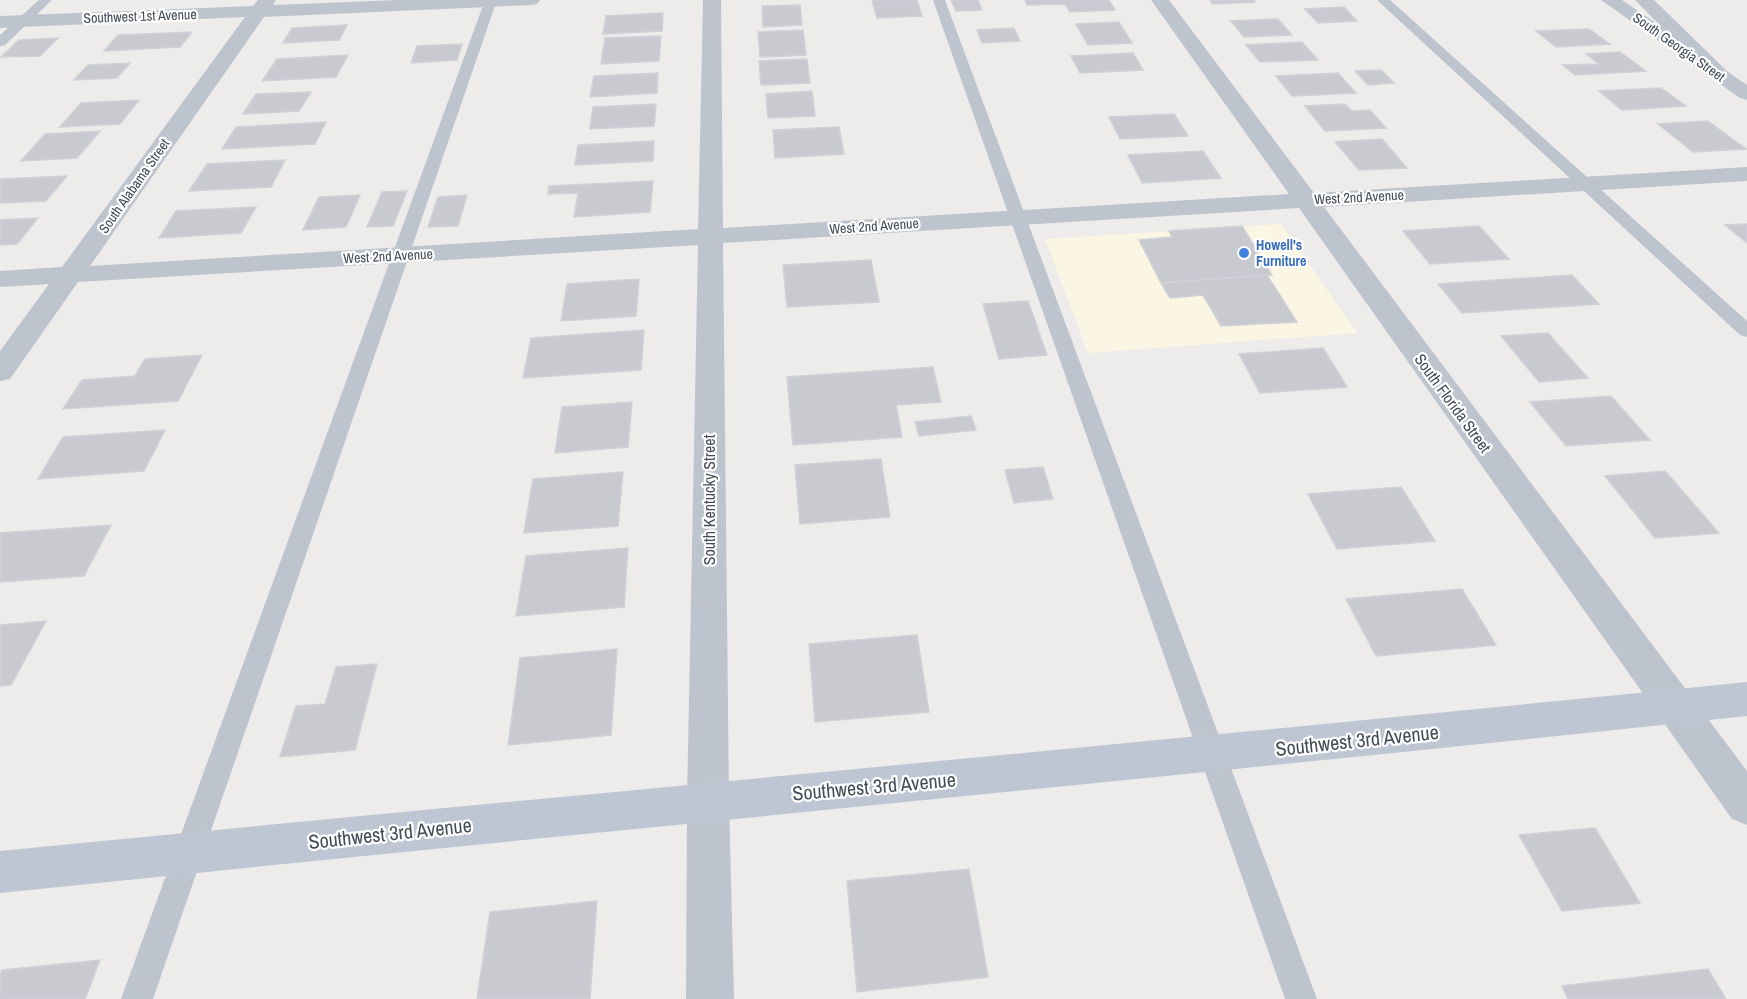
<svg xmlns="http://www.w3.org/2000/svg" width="1747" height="999" viewBox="0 0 1747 999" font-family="'Archivo Narrow',sans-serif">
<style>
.commercial{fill:#faf6e3}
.building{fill:#c8cad0;stroke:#cfd1d7;stroke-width:1.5}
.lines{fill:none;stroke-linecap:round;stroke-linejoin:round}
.service{fill:#bdc4cd;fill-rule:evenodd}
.minor{fill:#bdc4cd;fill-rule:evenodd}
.tertiary{fill:#bdc4cd;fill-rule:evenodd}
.secondary{fill:#bec6d4;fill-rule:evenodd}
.shop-dot{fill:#3f7fe0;stroke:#fff;stroke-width:2}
.labels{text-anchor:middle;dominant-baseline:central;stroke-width:4.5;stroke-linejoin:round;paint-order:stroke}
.far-street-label{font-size:14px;fill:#454d57;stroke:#fff}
.far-shop-label{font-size:14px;font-weight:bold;fill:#366cbe;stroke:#fff;text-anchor:start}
.street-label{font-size:16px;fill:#454d57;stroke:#fff}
.near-street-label{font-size:20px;fill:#454d57;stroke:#fff}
</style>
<rect width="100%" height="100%" fill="#eeebeb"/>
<path class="commercial" d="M 1281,224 L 1357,333 L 1088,353 L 1045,239 Z"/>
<g class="building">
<path d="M 872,0 L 917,0 L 922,16 L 877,18 Z"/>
<path d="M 951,0 L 978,0 L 982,10 L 956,11 Z"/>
<path d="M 1025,0 L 1109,0 L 1115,10 L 1070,12 L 1065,4 L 1027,5 Z"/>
<path d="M 1210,0 L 1254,0 L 1255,2 L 1212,4 Z"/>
<path d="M 800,5 L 802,25 L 763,27 L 762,6 Z"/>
<path d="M 1344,7 L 1357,21 L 1318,23 L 1305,9 Z"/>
<path d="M 663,13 L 662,31 L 603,34 L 606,16 Z"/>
<path d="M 1278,19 L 1292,35 L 1244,37 L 1231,21 Z"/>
<path d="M 1119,22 L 1132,43 L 1088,45 L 1076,24 Z"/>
<path d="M 347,25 L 339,40 L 283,43 L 292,28 Z"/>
<path d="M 1014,28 L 1020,41 L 982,43 L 977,30 Z"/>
<path d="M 1589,29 L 1610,44 L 1556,47 L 1536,31 Z"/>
<path d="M 803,30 L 806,55 L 760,57 L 758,32 Z"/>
<path d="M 192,32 L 180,47 L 104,51 L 118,35 Z"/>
<path d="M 661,36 L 659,61 L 601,64 L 605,38 Z"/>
<path d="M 58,38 L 40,56 L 1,57 L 19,40 Z"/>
<path d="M 1302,42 L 1318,60 L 1260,62 L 1246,45 Z"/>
<path d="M 462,44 L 457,60 L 411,63 L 417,46 Z"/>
<path d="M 1620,52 L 1646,71 L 1575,75 L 1563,65 L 1599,64 L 1586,54 Z"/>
<path d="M 1133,53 L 1143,70 L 1080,73 L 1071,56 Z"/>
<path d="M 348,55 L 336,77 L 262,81 L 277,59 Z"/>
<path d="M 807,59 L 810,83 L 761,85 L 759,61 Z"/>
<path d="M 130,63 L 117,78 L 74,80 L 88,65 Z"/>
<path d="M 1381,70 L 1394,83 L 1368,85 L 1355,71 Z"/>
<path d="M 658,73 L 657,93 L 590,97 L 594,76 Z"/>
<path d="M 1338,73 L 1356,93 L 1292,96 L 1276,76 Z"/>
<path d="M 1661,88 L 1686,106 L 1622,110 L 1599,91 Z"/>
<path d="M 812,91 L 815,116 L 768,118 L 766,94 Z"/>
<path d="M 311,92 L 299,111 L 243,114 L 256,94 Z"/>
<path d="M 139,100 L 120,124 L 60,127 L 81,103 Z"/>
<path d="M 656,104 L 654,126 L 590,129 L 593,107 Z"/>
<path d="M 1345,104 L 1352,111 L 1370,110 L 1386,128 L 1325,131 L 1305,106 Z"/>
<path d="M 1174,114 L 1188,136 L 1120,139 L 1109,117 Z"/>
<path d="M 1708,121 L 1746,149 L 1693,152 L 1658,124 Z"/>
<path d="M 326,122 L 315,144 L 222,149 L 236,127 Z"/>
<path d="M 839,127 L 844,154 L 775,158 L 773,130 Z"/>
<path d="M 100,131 L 77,158 L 21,161 L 45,134 Z"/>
<path d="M 1382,139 L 1407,168 L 1359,170 L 1335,142 Z"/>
<path d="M 654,141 L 653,161 L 575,165 L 578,145 Z"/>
<path d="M 1203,151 L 1221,178 L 1142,183 L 1128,155 Z"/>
<path d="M 285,160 L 271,187 L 189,191 L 207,164 Z"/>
<path d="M 67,176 L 46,201 L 0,203 L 0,179 Z"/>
<path d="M 653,181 L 650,212 L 574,217 L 578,193 L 548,194 L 549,186 Z"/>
<path d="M 407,191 L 393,226 L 367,227 L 382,192 Z"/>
<path d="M 360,195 L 346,227 L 303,230 L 319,197 Z"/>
<path d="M 467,195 L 458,226 L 428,227 L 438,197 Z"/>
<path d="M 256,207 L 241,233 L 159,238 L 176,211 Z"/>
<path d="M 38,218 L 17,244 L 0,245 L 0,220 Z"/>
<path d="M 1747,224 L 1747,243 L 1725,225 Z"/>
<path d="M 1242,226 L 1272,275 L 1161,283 L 1139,240 L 1172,237 L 1169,231 Z"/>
<path d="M 1479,226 L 1509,259 L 1430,264 L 1403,231 Z"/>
<path d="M 871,260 L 879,302 L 787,307 L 783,265 Z"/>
<path d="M 1267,275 L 1297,322 L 1221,326 L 1203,295 L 1170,298 L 1161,283 Z"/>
<path d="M 1572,275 L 1599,304 L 1462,313 L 1438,284 Z"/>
<path d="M 639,279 L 636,316 L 561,321 L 567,284 Z"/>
<path d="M 1028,301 L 1047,355 L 999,359 L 983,304 Z"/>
<path d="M 644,330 L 641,370 L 523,378 L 531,338 Z"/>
<path d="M 1548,333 L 1588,378 L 1539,382 L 1501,336 Z"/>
<path d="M 1323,348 L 1347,387 L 1260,393 L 1239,354 Z"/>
<path d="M 202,355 L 178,401 L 63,409 L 82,380 L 135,376 L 145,359 Z"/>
<path d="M 933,367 L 941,402 L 896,405 L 902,437 L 793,445 L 787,377 Z"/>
<path d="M 1611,396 L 1650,440 L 1566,446 L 1530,402 Z"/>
<path d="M 632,402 L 628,447 L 555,453 L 562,407 Z"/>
<path d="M 971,416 L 976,430 L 919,436 L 915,422 Z"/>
<path d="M 165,430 L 144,471 L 38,479 L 63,437 Z"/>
<path d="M 881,459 L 890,517 L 800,524 L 795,465 Z"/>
<path d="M 1043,467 L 1053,499 L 1014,503 L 1005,470 Z"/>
<path d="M 1665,471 L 1719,533 L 1655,538 L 1605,476 Z"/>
<path d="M 623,472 L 618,526 L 524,533 L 533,479 Z"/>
<path d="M 1401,487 L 1435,541 L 1337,549 L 1308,494 Z"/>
<path d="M 111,525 L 84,576 L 0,582 L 0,533 Z"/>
<path d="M 628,548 L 624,607 L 516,616 L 526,556 Z"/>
<path d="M 1462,589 L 1496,645 L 1376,656 L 1346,599 Z"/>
<path d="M 46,621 L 11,685 L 0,686 L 0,625 Z"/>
<path d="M 917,635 L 929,712 L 815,722 L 809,644 Z"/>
<path d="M 617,649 L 611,735 L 508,745 L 520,658 Z"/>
<path d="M 377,664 L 355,750 L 280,757 L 296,706 L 325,704 L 336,667 Z"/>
<path d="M 1595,828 L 1640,903 L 1562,911 L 1519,835 Z"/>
<path d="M 969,869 L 988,977 L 857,992 L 847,881 Z"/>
<path d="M 597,901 L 590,999 L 477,999 L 490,912 Z"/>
<path d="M 100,960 L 85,999 L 0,999 L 0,975 L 2,970 Z"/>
<path d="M 1708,969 L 1726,999 L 1568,999 L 1562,986 Z"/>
</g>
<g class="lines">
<g class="service">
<path d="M 39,0 L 52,0 L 5,45 L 0,46 L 0,35 Z"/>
<path d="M 485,0 L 497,0 L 153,999 L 121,999 Z"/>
<path d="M 933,0 L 945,0 L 1317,999 L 1285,999 Z"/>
<path d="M 1377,0 L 1390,0 L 1747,321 L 1747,337 L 1740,335 Z"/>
</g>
<g class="minor">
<path d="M 258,0 L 276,0 L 273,5 L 398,0 L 540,0 L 537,4 L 531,5 L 264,17 L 90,266 L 698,229 L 703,0 L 721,0 L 723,228 L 1289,194 L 1151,0 L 1169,0 L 1314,193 L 1747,167 L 1747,181 L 1324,207 L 1747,771 L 1747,825 L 1732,819 L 1299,208 L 723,243 L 729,801 L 734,999 L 686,999 L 687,801 L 698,245 L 78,282 L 10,379 L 0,381 L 0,351 L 49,284 L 0,287 L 0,271 L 62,267 L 245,17 L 0,28 L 0,16 L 253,6 Z"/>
<path d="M 1635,0 L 1654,0 L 1728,72 L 1731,76 L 1728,80 L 1714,80 Z"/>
</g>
<path class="tertiary" d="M 1601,0 L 1622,0 L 1747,85 L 1747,100 L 1740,98 Z"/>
<path class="secondary" d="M 1747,682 L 1747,716 C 1165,778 582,833 0,893 L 0,851 C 582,794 1165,741 1747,682 Z"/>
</g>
<circle class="shop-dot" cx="1244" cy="253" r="6"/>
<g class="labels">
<g class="far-street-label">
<text transform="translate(140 16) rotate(-2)">Southwest 1st Avenue</text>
<text transform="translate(1679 47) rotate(35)">South Georgia Street</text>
<text transform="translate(134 186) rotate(-55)">South Alabama Street</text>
<text transform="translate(1359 197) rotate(-3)">West 2nd Avenue</text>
<text transform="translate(874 226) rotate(-4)">West 2nd Avenue</text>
<text transform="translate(388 256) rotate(-3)">West 2nd Avenue</text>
</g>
<g class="far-shop-label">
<text x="1256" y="245">Howell's<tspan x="1256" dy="16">Furniture</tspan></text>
</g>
<g class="street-label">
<text transform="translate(1453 403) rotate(54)">South Florida Street</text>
<text transform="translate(709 500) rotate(-90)">South Kentucky Street</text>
</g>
<g class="near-street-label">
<text transform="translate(1357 740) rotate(-6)">Southwest 3rd Avenue</text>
<text transform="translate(874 786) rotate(-5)">Southwest 3rd Avenue</text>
<text transform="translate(390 833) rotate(-6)">Southwest 3rd Avenue</text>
</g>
</g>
</svg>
